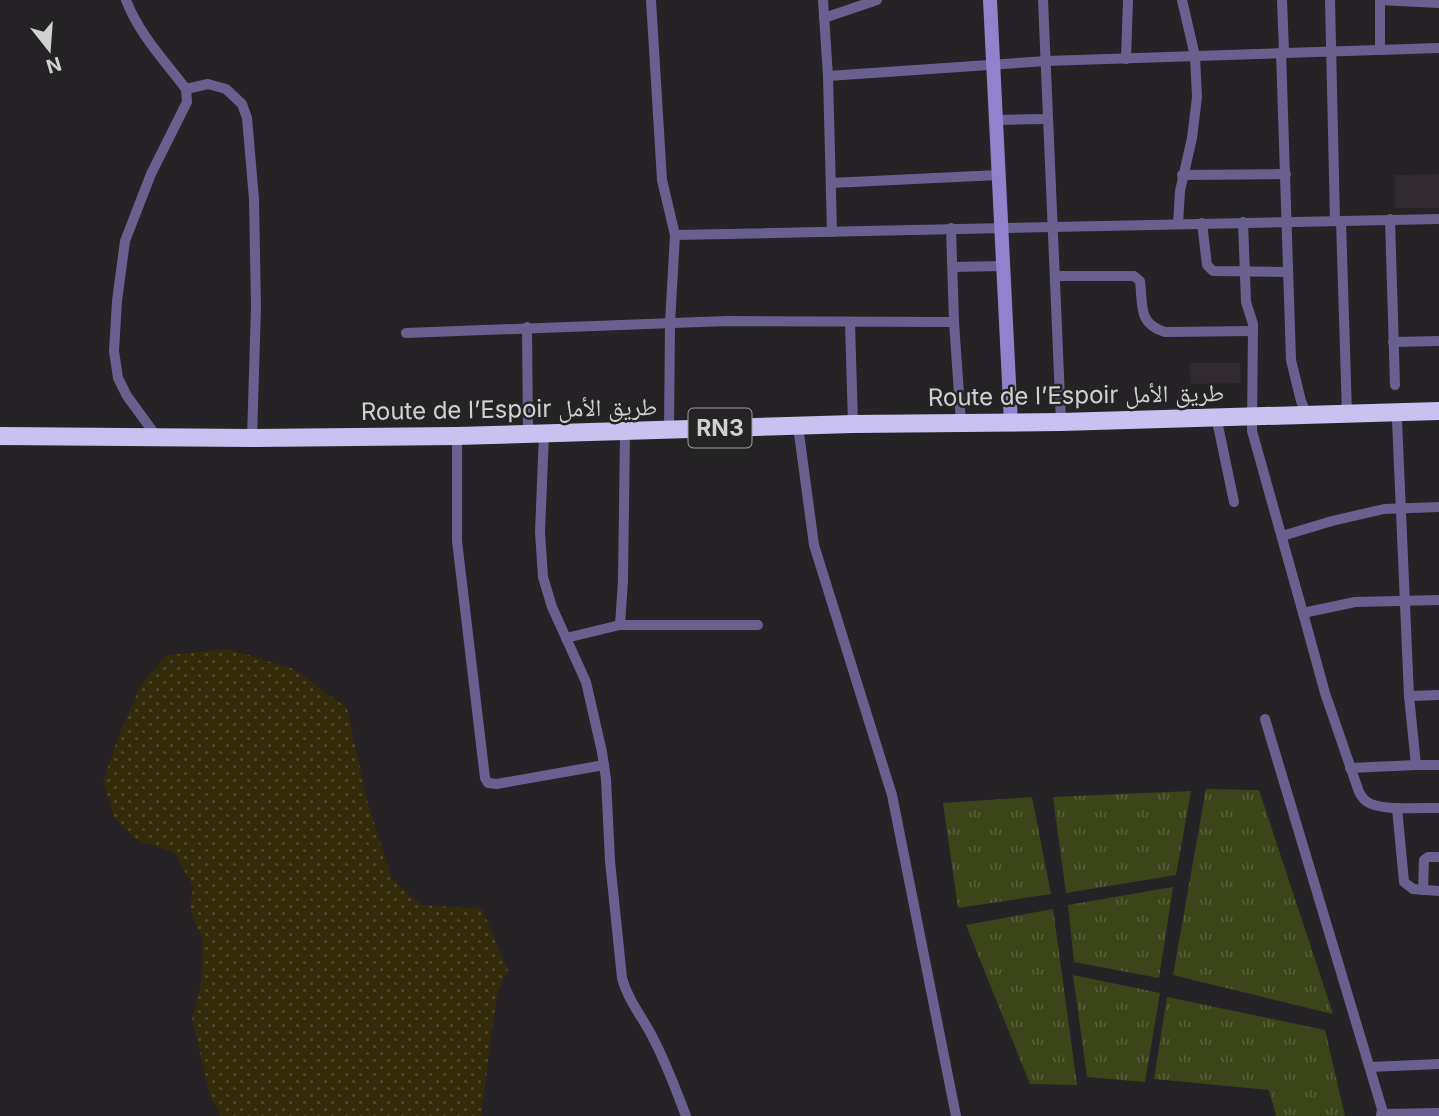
<svg xmlns="http://www.w3.org/2000/svg" width="1439" height="1116" viewBox="0 0 1439 1116" font-family="Inter,'Noto Naskh Arabic',sans-serif">
<style>
.built{fill:#312b31}
.grass{fill:url(#grass-tufts)}
.sand{fill:url(#sand-dots)}
.lines{fill:none;stroke-linecap:round;stroke-linejoin:round}
.street{stroke:#696090;stroke-width:10}
.secondary{stroke:#9182ce;stroke-width:14}
.highway{stroke:#c9c2f1;stroke-width:18}
.labels{text-anchor:middle;dominant-baseline:central;stroke-width:5;stroke-linejoin:round;paint-order:stroke}
.shield{fill:#252325;stroke:#9e9d9e;stroke-width:2}
.shield-label{font-size:23px;font-weight:bold;fill:#d2d1d2}
.street-label{font-size:24px;fill:#d2d1d2;stroke:#252325}
</style>
<defs>
<pattern id="grass-tufts" width="24" height="20" patternUnits="userSpaceOnUse" patternTransform="scale(1.75)"><rect width="24" height="20" fill="#3c451a"/><path d="M3 7l-1-3M5 7V3M7 7l1-3M15 17l-1-3M17 17v-4M19 17l1-3" fill="none" stroke="#575f3a"/></pattern>
<pattern id="sand-dots" width="8" height="8" patternUnits="userSpaceOnUse" patternTransform="scale(1.75)"><rect width="8" height="8" fill="#332b0a"/><path d="M2 2h.1M6 6h.1" fill="none" stroke="#50492d" stroke-width="1.8" stroke-linecap="round"/></pattern>
</defs>
<rect width="100%" height="100%" fill="#252325"/>
<g class="built">
<path d="M 1439,174 L 1439,208 L 1395,208 L 1395,175 Z"/>
<path d="M 1189,363 L 1240,363 L 1241,383 L 1191,384 Z"/>
</g>
<g class="grass">
<path d="M 1206,789 L 1259,790 L 1333,1014 L 1173,975 Z"/>
<path d="M 1191,791 L 1176,875 L 1066,893 L 1053,797 Z"/>
<path d="M 1032,797 L 1051,894 L 958,908 L 943,803 Z"/>
<path d="M 1173,887 L 1159,978 L 1074,962 L 1068,905 Z"/>
<path d="M 1053,909 L 1077,1085 L 1030,1084 L 966,925 Z"/>
<path d="M 1073,975 L 1160,993 L 1145,1082 L 1087,1077 Z"/>
<path d="M 1167,997 L 1325,1030 L 1345,1116 L 1276,1116 L 1269,1090 L 1154,1079 Z"/>
</g>
<path class="sand" d="M 228,649 L 294,669 L 347,708 L 367,800 L 392,879 L 421,905 L 482,909 L 508,970 L 497,994 L 481,1116 L 221,1116 L 210,1096 L 192,1019 L 201,983 L 203,940 L 190,911 L 193,887 L 175,853 L 138,841 L 115,819 L 103,782 L 119,735 L 142,683 L 167,655 Z"/>
<g class="lines">
<g class="street">
<path d="M 126,0 C 139,34 164,60 186,89 L 187,102 L 151,174 L 125,241 L 117,301 L 114,351 L 118,378 L 127,396 L 157,437"/>
<path d="M 651,0 L 662,180 L 675,235 L 670,323 L 669,430"/>
<path d="M 823,0 L 828,76"/>
<path d="M 1043,0 L 1061,422"/>
<path d="M 1282,0 L 1284,52"/>
<path d="M 1330,0 L 1335,221"/>
<path d="M 1380,0 L 1439,3"/>
<path d="M 824,18 L 877,0"/>
<path d="M 1380,50 L 1380,1"/>
<path d="M 1281,52 L 1291,360 L 1301,401 L 1307,415"/>
<path d="M 1126,59 L 1128,0"/>
<path d="M 186,89 L 208,84 L 226,89 L 242,104 L 247,118 L 254,199 L 256,307 L 252,438"/>
<path d="M 994,120 L 1048,119"/>
<path d="M 1182,175 L 1286,174"/>
<path d="M 831,183 L 998,175"/>
<path d="M 1390,219 L 1395,385"/>
<path d="M 1341,221 L 1347,414"/>
<path d="M 1243,222 L 1246,302 L 1253,324 L 1252,431 L 1303,613 L 1355,602 L 1439,600"/>
<path d="M 1202,223 L 1207,265 L 1213,271 L 1288,272"/>
<path d="M 1178,224 L 1180,191 L 1192,138 L 1197,97 L 1195,56 L 1182,0"/>
<path d="M 951,228 L 954,322 L 961,423"/>
<path d="M 832,232 L 828,76 L 1046,61 L 1439,48"/>
<path d="M 675,235 L 1439,219"/>
<path d="M 953,267 L 1003,266"/>
<path d="M 1056,276 L 1134,276 L 1140,281 C 1143,306 1138,324 1165,332 L 1253,331"/>
<path d="M 850,323 L 853,424"/>
<path d="M 527,327 L 528,434"/>
<path d="M 406,333 L 727,321 L 954,322"/>
<path d="M 1393,342 L 1439,341"/>
<path d="M 1216,416 L 1234,502"/>
<path d="M 1397,420 L 1409,696 L 1416,765 L 1439,765"/>
<path d="M 798,426 L 814,545 L 892,795 L 956,1116"/>
<path d="M 544,434 L 540,532 L 543,577 L 552,607 L 586,682 L 602,752 L 606,779 L 610,861 L 622,978 C 628,1001 644,1019 654,1040 C 667,1065 676,1090 686,1116"/>
<path d="M 457,436 L 457,541 L 485,778 L 488,783 L 497,784 L 604,765"/>
<path d="M 1282,536 L 1332,521 L 1384,509 L 1439,507"/>
<path d="M 1303,613 L 1325,693 L 1359,792 C 1361,795 1363,799 1366,801 C 1379,812 1422,807 1439,808"/>
<path d="M 620,625 L 623,581 L 625,432"/>
<path d="M 566,638 L 620,625 L 758,625"/>
<path d="M 1409,696 L 1439,695"/>
<path d="M 1265,719 L 1382,1109 L 1381,1116"/>
<path d="M 1350,768 L 1416,765"/>
<path d="M 1397,808 L 1404,882 L 1413,889 L 1439,891"/>
<path d="M 1423,890 L 1424,860 L 1428,857 L 1439,857"/>
<path d="M 1370,1067 L 1439,1064"/>
<path d="M 1382,1114 L 1439,1113"/>
</g>
<path class="secondary" d="M 990,0 L 1011,423"/>
<path class="highway" d="M 0,436 L 252,438 L 457,436 L 853,424 L 1061,422 L 1439,411"/>
</g>
<g class="labels">
<rect class="shield" x="688.5" y="408.5" width="63" height="39" rx="5"/>
<g class="shield-label">
<text x="720" y="428">RN3</text>
</g>
<g class="street-label">
<text transform="translate(1076 395) rotate(-1)">Route de l’Espoir طريق الأمل</text>
<text transform="translate(509 409) rotate(-1)">Route de l’Espoir طريق الأمل</text>
</g>
</g>
<g transform="translate(49 49) rotate(163)" stroke="#252325" stroke-width="5" paint-order="stroke">
<path d="M0-5L12 26L0 18L-12 26Z" fill="#d2d1d2"/>
<text y="-10" font-size="19" font-weight="bold" text-anchor="middle" fill="#d2d1d2">N</text>
</g>
</svg>
